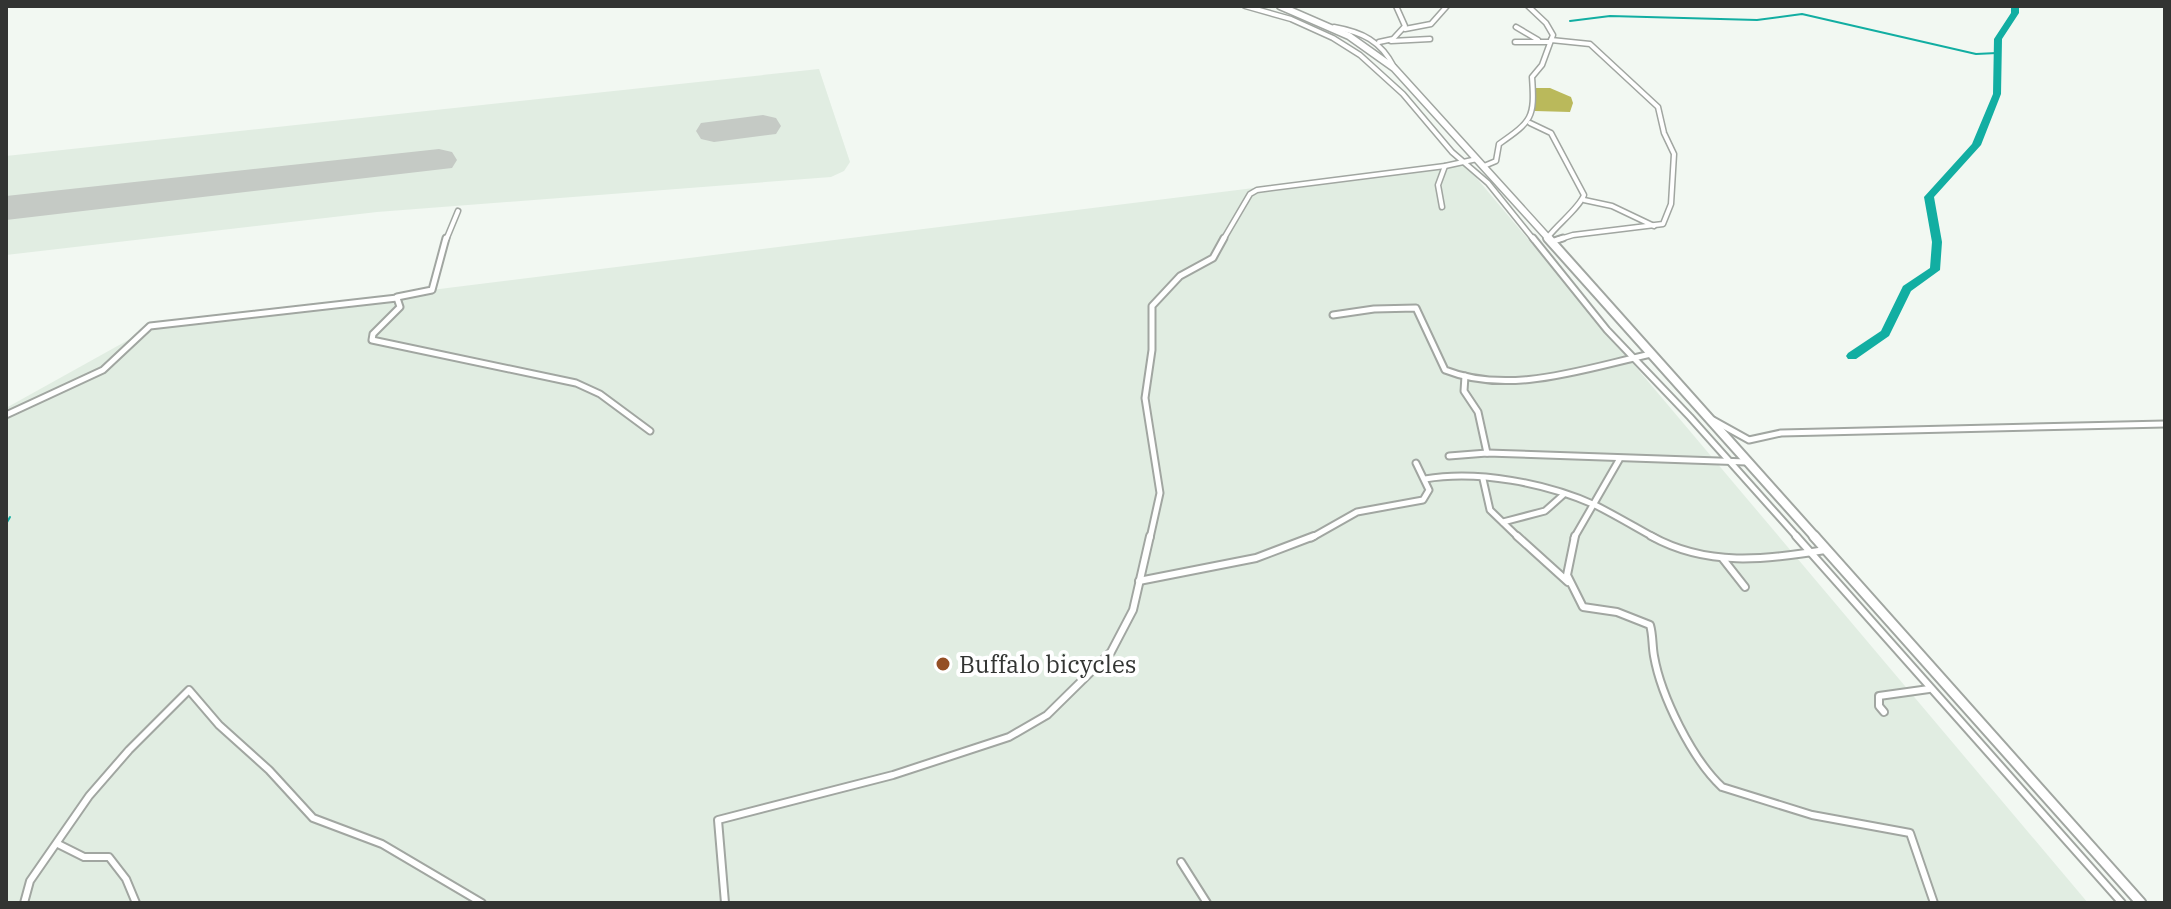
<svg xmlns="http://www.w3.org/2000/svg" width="2171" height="909" viewBox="0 0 2171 909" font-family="'IBM Plex Serif',serif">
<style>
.built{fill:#e1ede2}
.forest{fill:#bab95b}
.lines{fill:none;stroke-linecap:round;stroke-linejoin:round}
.stream{stroke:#12aea2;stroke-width:2}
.river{fill:#12aea2;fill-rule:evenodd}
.runway{fill:#c5cac5;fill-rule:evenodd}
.minor-far2-casing{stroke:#a1a6a1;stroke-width:7}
.minor-far1-casing{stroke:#a1a6a1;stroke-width:9}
.minor-casing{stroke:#a1a6a1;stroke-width:10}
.secondary-far2-casing{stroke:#a1a6a1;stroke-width:9}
.secondary-far1-casing{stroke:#a1a6a1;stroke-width:12}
.secondary-casing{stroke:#a1a6a1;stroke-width:13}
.minor-far2{stroke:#fff;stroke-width:4}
.minor-far1{stroke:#fff;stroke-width:5}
.minor{stroke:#fff;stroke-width:6}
.secondary-far2{stroke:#fff;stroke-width:6}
.secondary-far1{stroke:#fff;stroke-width:8}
.secondary{stroke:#fff;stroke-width:9}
.poi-dot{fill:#944f24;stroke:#fff;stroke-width:3}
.labels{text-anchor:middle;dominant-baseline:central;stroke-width:8;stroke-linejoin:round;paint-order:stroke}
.poi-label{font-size:24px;fill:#323432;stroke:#fff;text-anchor:start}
</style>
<rect width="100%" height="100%" fill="#f2f8f2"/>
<g class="built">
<path d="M 819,69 L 850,162 L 844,171 L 831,177 L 377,212 L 6,255 L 6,156 Z"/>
<path d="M 1463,162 L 2088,903 L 6,903 L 6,408 L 157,324 Z"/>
</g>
<path class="forest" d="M 1535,88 L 1550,88 L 1571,97 L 1573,103 L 1570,112 L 1535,111 Z"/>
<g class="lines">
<g class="stream">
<path d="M 1570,21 L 1610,16 L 1757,20 L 1802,14 L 1976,54 L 1997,53"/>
<path d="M 6,524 L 10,517"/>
</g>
<path class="river" d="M 2011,6 L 2019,6 L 2019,13 L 2002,39 L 2001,94 L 1981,145 L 1934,197 L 1942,242 L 1940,270 L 1911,291 L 1889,336 L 1856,359 L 1848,359 L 1846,356 L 1848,353 L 1881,331 L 1903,286 L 1930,268 L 1932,242 L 1924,197 L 1972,144 L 1993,94 L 1994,39 L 2011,13 Z"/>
<g class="runway">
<path d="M 763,115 L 776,118 L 781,126 L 776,134 L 714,142 L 701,139 L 696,131 L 701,123 Z"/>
<path d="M 439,149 L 452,152 L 457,160 L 452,168 L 6,220 L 6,196 Z"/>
</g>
<g class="minor-far2-casing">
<g id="minor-far2">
<path d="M 1245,6 L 1291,19 L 1333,38 L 1360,55 L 1403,94 L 1452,152 L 1488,183 L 1534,240"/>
<path d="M 1334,27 C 1362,32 1381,41 1394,67"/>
<path d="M 1516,27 L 1538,40"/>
<path d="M 1405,29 L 1431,24 L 1447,6"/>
<path d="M 1551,40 L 1590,44 L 1658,107 L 1664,133 L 1674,154 L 1671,204 L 1663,224 L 1573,235 L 1557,240"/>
<path d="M 1391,41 L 1430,39"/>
<path d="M 1379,42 L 1393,39 L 1405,26 L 1396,6"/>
<path d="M 1515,42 L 1550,42"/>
<path d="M 1530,123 L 1551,133 L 1584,195 C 1580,207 1558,224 1548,237"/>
<path d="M 1484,166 L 1496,161 L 1499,144 C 1532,121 1535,118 1532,77 L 1542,65 L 1553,35 L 1546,23 L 1528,6"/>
<path d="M 1584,200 L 1612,206 L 1654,226"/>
<path d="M 1442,207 L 1438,185 L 1445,166"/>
<path d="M 446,240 L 458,211"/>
<path d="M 1223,240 L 1250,194 L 1257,190 L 1445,166 L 1477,159"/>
</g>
</g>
<g class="minor-far1-casing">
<g id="minor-far1">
<path d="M 1533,238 L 1607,330 L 1690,417 L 1798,538"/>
<path d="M 1551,242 L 1563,238"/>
<path d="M 397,297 L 432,290 L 446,238"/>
<path d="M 1333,315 L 1374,309 L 1416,308 L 1445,370 C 1510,396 1586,368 1651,354"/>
<path d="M 1465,376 L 1464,391 L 1478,412 L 1487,453"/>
<path d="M 6,415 L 103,370 L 150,326 L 397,298 L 400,307 L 373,334 L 372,340 L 576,383 L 600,394 L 650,431"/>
<path d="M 1713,420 L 1749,440 L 1781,433 L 2165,424"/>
<path d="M 1449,456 L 1487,453 L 1747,462"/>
<path d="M 1425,479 C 1478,470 1546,483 1595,505 C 1615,515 1635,527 1655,538"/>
<path d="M 1483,479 L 1490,510 L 1519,538"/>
<path d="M 1503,522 L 1545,511 L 1563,495"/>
<path d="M 1150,538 L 1160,493 L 1145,398 L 1152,350 L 1152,306 L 1180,276 L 1213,258 L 1224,238"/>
<path d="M 1311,538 L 1357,512 L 1423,500 L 1429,490 L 1416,463"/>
<path d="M 1574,538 L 1619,460"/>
</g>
</g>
<g class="minor-casing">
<g id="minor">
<path d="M 1517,536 L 1568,582"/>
<path d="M 1575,536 L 1567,575 L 1583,607 L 1617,612 L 1650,625 C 1653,635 1652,645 1654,656 C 1661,696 1692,759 1722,787 L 1812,815 L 1910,833 L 1934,903"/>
<path d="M 1651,536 C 1707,567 1765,560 1825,550"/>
<path d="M 1796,536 L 2122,903"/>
<path d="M 1723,559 L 1745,587"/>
<path d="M 1139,581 L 1256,558 L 1314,536"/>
<path d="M 1884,712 L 1879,706 L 1879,696 L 1929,689"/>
<path d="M 58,844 L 84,857 L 109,857 L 126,879 L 136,903"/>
<path d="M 1181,862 L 1207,903"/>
<path d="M 24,903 L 30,881 L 89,796 L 129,750 L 189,690 L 219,725 L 269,770 L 313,818 L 382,844 L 482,903"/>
<path d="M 725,903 L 718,820 L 893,775 L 1009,737 L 1047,715 L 1111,652 L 1133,610 L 1150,536"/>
</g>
</g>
<g class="secondary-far2-casing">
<path id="secondary-far2" d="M 1280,6 L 1349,36 L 1394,68 L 1550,240"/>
</g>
<g class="secondary-far1-casing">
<path id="secondary-far1" d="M 1548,238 L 1816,538"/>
</g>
<g class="secondary-casing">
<path id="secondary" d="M 1814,536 L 2141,903"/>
</g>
<use href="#minor-far2" class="minor-far2"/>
<use href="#minor-far1" class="minor-far1"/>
<use href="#minor" class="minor"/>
<use href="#secondary-far2" class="secondary-far2"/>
<use href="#secondary-far1" class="secondary-far1"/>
<use href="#secondary" class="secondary"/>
</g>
<circle class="poi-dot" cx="943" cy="664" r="8"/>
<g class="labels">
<g class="poi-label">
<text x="959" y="664">Buffalo bicycles</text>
</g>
</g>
<rect width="2171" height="909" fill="none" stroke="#323432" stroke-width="16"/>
</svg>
